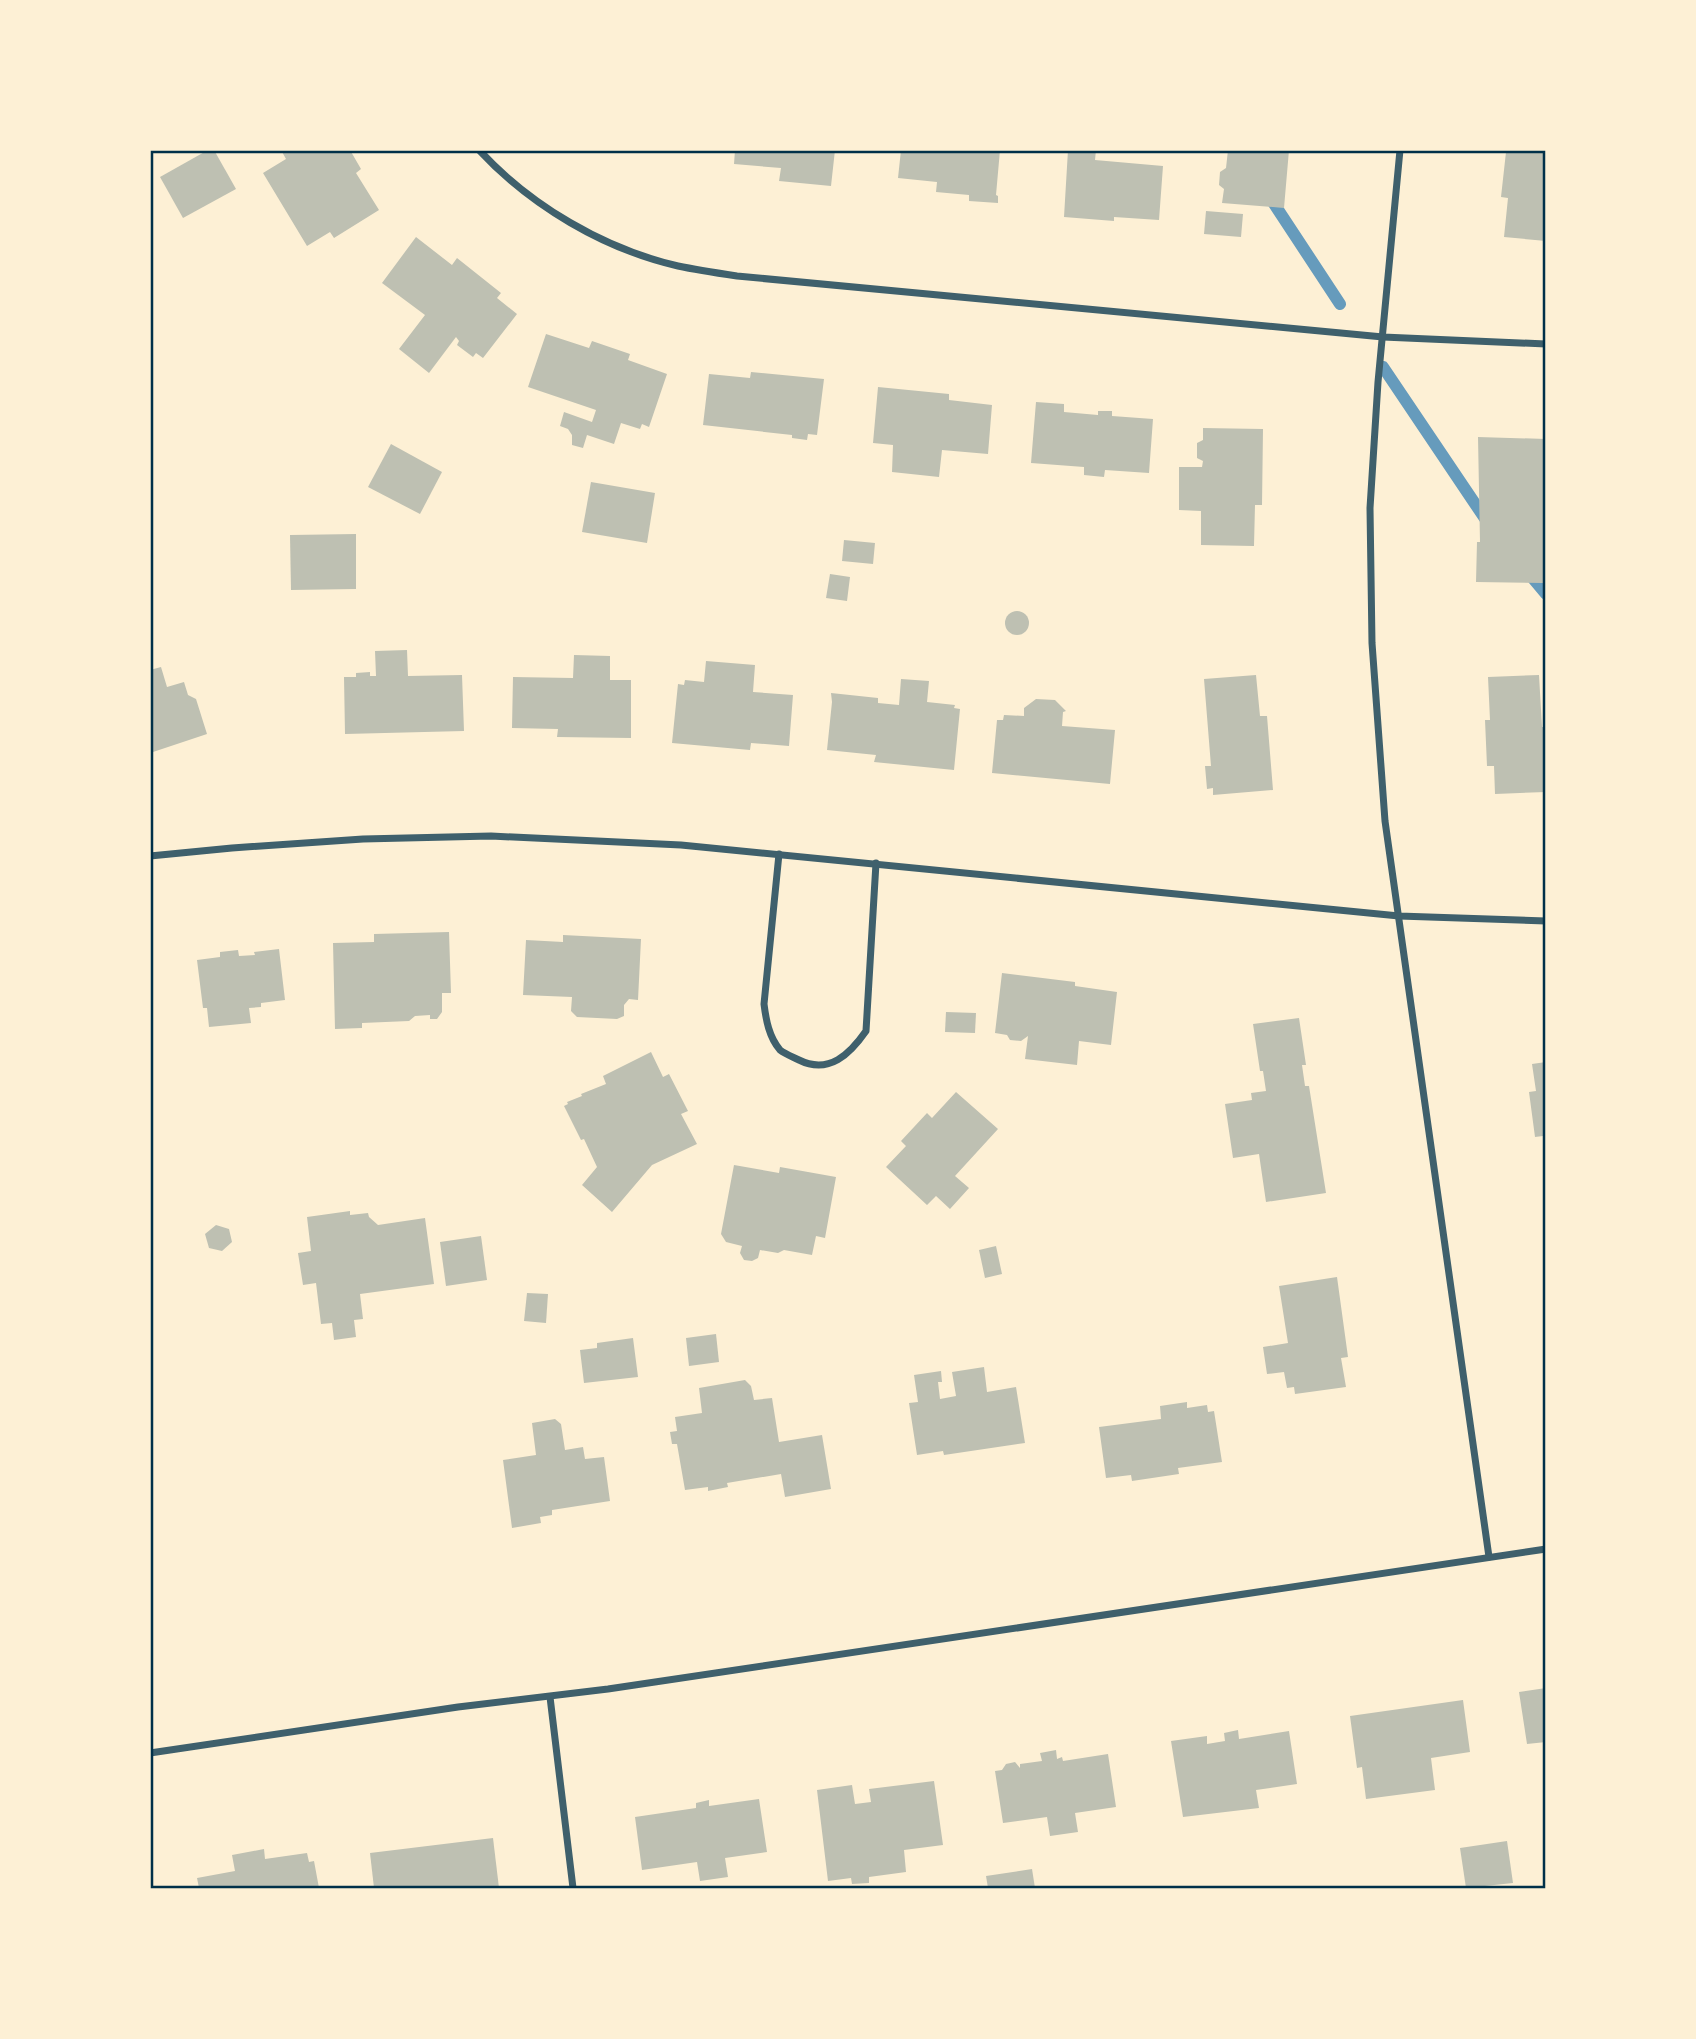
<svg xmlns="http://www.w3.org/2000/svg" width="1696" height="2039" viewBox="0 0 1696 2039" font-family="Karla,sans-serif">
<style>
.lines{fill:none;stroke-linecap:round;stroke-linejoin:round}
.stream{stroke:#669bbc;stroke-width:12}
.building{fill:#bec0b2}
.minor{stroke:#3f606c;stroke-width:7}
.neatline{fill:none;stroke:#003049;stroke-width:2.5}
</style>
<rect width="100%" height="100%" fill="#fdf0d5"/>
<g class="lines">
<g class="stream">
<path d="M 1267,193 L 1340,304"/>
<path d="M 1383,367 L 1488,523"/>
<path d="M 1526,570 L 1546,594"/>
</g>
</g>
<g class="building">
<path d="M 208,150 L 214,150 L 236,189 L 183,218 L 160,177 Z"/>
<path d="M 281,150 L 350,150 L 361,169 L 356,173 L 379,210 L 334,238 L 330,232 L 307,246 L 263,173 L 286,159 Z"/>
<path d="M 735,150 L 835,150 L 831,186 L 779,181 L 781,168 L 734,164 Z"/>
<path d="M 901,150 L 1000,150 L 996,195 L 998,196 L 998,203 L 969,201 L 969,195 L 936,192 L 937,182 L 898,178 Z"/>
<path d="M 1068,150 L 1096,150 L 1095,160 L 1163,166 L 1159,220 L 1114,217 L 1114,221 L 1064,217 Z"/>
<path d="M 1228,150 L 1289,150 L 1284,208 L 1222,203 L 1224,189 L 1219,185 L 1220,172 L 1226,168 Z"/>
<path d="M 1513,150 L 1546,150 L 1546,241 L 1504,237 L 1508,198 L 1501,197 L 1506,152 L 1513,153 Z"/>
<path d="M 1206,211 L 1243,214 L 1241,237 L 1204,234 Z"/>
<path d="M 416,237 L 452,265 L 457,258 L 501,293 L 497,298 L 517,314 L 483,358 L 476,353 L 473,357 L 457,345 L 459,341 L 456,337 L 429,373 L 399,349 L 425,315 L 382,283 Z"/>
<path d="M 546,334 L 589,348 L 592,341 L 630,354 L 628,360 L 667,374 L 649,427 L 642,424 L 640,429 L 621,423 L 614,444 L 587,435 L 583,448 L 572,445 L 572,435 L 568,429 L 560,426 L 564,412 L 592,422 L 596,410 L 528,387 Z"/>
<path d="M 751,372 L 824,379 L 817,435 L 808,434 L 807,440 L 792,438 L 792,435 L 703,425 L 709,374 L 750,378 Z"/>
<path d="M 878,387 L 949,394 L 949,400 L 992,405 L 988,454 L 942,450 L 939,477 L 892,472 L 893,445 L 873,443 Z"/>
<path d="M 1036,402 L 1064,404 L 1064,412 L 1098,415 L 1098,411 L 1112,411 L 1112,416 L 1153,419 L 1149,473 L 1105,470 L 1104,477 L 1084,475 L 1084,467 L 1031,463 Z"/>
<path d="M 1203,428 L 1263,429 L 1262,505 L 1255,505 L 1254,546 L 1201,545 L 1201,511 L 1179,510 L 1179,467 L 1202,467 L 1203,461 L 1197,458 L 1197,443 L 1203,440 Z"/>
<path d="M 1478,437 L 1546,439 L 1546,527 L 1544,527 L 1543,540 L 1546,541 L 1546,565 L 1543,565 L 1543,583 L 1476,582 L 1477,542 L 1480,542 Z"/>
<path d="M 391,444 L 442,472 L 420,514 L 368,487 Z"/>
<path d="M 591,482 L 655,493 L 647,543 L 582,532 Z"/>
<path d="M 356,534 L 356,589 L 291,590 L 290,535 Z"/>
<path d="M 844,540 L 875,543 L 873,564 L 842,561 Z"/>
<path d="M 830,574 L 850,577 L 847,601 L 826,598 Z"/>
<circle cx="1017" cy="623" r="12"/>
<path d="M 407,650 L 408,676 L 462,675 L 464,731 L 345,734 L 344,677 L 356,677 L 356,673 L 370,672 L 370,676 L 376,676 L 375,651 Z"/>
<path d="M 574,655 L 610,656 L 610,680 L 631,680 L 631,738 L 557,737 L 558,729 L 512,728 L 513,677 L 573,678 Z"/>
<path d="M 706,661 L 755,665 L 753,692 L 793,695 L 789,746 L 751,743 L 750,750 L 672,743 L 678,684 L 684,685 L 685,680 L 704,682 Z"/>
<path d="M 161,667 L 167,687 L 184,682 L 188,695 L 196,699 L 207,734 L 150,753 L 150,670 Z"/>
<path d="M 1256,675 L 1260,716 L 1267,716 L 1273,790 L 1213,795 L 1213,788 L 1207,789 L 1205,766 L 1211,766 L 1204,679 Z"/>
<path d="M 1539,675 L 1542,727 L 1546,727 L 1546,792 L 1495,794 L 1494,766 L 1487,766 L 1485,720 L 1490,720 L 1488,677 Z"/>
<path d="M 901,679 L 929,681 L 927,702 L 955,705 L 954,708 L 960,709 L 954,770 L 874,762 L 876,755 L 827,750 L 832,702 L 831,693 L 878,698 L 878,703 L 899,705 Z"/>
<path d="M 1036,699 L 1055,700 L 1066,711 L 1063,712 L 1062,726 L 1115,730 L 1110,784 L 992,773 L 997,720 L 1003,720 L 1004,715 L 1024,716 L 1024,708 Z"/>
<path d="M 449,932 L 451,993 L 442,993 L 442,1012 L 437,1019 L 430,1019 L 430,1015 L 415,1016 L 409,1021 L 362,1023 L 362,1028 L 335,1029 L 333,943 L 374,942 L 374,934 Z"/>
<path d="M 563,935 L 641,939 L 638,1000 L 629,999 L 624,1005 L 624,1016 L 617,1019 L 577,1017 L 571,1011 L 572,997 L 523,995 L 526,940 L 563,942 Z"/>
<path d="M 279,949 L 285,1000 L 261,1003 L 261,1007 L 249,1008 L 251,1023 L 209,1027 L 207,1008 L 203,1008 L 197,960 L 220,957 L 220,952 L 238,950 L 239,956 L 255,955 L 254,952 Z"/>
<path d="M 1002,973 L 1075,982 L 1075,986 L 1117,992 L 1111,1045 L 1079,1041 L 1077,1065 L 1025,1059 L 1028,1036 L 1021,1041 L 1010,1040 L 1007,1035 L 995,1033 Z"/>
<path d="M 946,1012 L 976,1013 L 975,1033 L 945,1032 Z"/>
<path d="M 1299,1018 L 1306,1065 L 1302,1065 L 1305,1086 L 1309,1086 L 1326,1193 L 1266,1202 L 1259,1154 L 1233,1158 L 1225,1104 L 1252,1100 L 1251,1093 L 1266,1091 L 1263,1071 L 1260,1071 L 1253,1024 Z"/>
<path d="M 651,1052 L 663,1077 L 669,1074 L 688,1111 L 681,1114 L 697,1144 L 652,1165 L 612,1212 L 582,1185 L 597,1167 L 584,1139 L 581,1140 L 564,1106 L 568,1104 L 567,1102 L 582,1096 L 581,1094 L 606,1084 L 603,1076 Z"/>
<path d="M 1546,1062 L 1546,1142 L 1544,1142 L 1543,1136 L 1535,1137 L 1529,1092 L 1536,1091 L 1532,1064 Z"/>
<path d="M 956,1092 L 998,1129 L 955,1176 L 969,1188 L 950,1209 L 936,1196 L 927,1205 L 886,1167 L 906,1146 L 901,1141 L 927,1113 L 932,1118 Z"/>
<path d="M 734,1165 L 779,1173 L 780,1167 L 836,1177 L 825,1238 L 816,1236 L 812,1255 L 784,1250 L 778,1253 L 760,1250 L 758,1258 L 752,1261 L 744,1260 L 740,1253 L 742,1246 L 726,1242 L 721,1234 Z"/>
<path d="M 350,1211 L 350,1215 L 368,1213 L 369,1217 L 378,1225 L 425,1218 L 434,1284 L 360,1294 L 363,1319 L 354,1320 L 356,1337 L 334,1340 L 332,1323 L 321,1324 L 316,1283 L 303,1285 L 298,1253 L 311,1251 L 307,1217 Z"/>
<path d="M 216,1225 L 229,1229 L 232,1242 L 222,1251 L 209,1248 L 205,1234 Z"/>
<path d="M 481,1236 L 487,1280 L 446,1286 L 440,1242 Z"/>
<path d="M 996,1246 L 1002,1274 L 985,1278 L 979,1250 Z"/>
<path d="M 1337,1277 L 1348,1357 L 1341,1358 L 1346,1387 L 1295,1394 L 1294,1387 L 1287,1388 L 1284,1372 L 1267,1374 L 1263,1347 L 1288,1343 L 1279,1286 Z"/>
<path d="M 527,1293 L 548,1294 L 546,1323 L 524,1321 Z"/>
<path d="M 716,1334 L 719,1362 L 689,1366 L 686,1338 Z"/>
<path d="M 633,1338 L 638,1377 L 584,1383 L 580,1350 L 597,1348 L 597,1343 Z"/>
<path d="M 984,1367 L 987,1392 L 1016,1387 L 1025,1443 L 944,1455 L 943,1451 L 917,1455 L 909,1403 L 918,1402 L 914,1375 L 941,1371 L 942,1382 L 938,1382 L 940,1399 L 956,1396 L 952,1372 Z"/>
<path d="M 745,1380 L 751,1386 L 754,1400 L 772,1398 L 779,1442 L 822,1435 L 831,1489 L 785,1497 L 781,1474 L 727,1483 L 728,1487 L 708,1491 L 708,1487 L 685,1490 L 677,1444 L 672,1444 L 670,1432 L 677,1431 L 675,1417 L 702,1413 L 699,1388 Z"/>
<path d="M 1187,1402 L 1187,1408 L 1207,1405 L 1208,1412 L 1214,1411 L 1222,1462 L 1178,1468 L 1179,1474 L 1132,1481 L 1131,1475 L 1106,1478 L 1099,1427 L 1161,1419 L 1160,1406 Z"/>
<path d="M 555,1419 L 561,1424 L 565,1450 L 583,1447 L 585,1459 L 604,1457 L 610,1501 L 552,1510 L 552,1515 L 540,1517 L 541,1523 L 512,1528 L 503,1460 L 536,1455 L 532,1423 Z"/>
<path d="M 1546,1688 L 1546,1742 L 1527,1744 L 1519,1692 Z"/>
<path d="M 1463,1700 L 1470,1752 L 1431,1758 L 1435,1790 L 1366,1799 L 1362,1767 L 1357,1768 L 1350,1716 Z"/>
<path d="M 1238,1730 L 1239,1739 L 1289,1731 L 1297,1784 L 1256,1790 L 1259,1808 L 1183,1817 L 1171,1741 L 1207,1736 L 1207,1744 L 1225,1741 L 1224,1733 Z"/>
<path d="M 1056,1750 L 1057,1759 L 1062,1757 L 1063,1761 L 1108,1754 L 1116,1807 L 1075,1813 L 1078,1832 L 1050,1836 L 1047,1817 L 1003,1823 L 995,1771 L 1002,1770 L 1006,1764 L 1015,1762 L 1020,1768 L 1020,1764 L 1042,1761 L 1040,1753 Z"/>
<path d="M 934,1781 L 943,1845 L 904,1850 L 906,1872 L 869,1877 L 869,1883 L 852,1884 L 851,1878 L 828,1881 L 817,1790 L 852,1785 L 855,1804 L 871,1802 L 869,1789 Z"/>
<path d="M 759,1799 L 767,1852 L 725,1858 L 728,1877 L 700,1881 L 697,1862 L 642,1870 L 635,1817 L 696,1808 L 696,1803 L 709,1800 L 709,1806 Z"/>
<path d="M 493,1838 L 499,1888 L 374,1888 L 370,1853 Z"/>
<path d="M 1507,1841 L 1513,1883 L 1466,1888 L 1460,1848 Z"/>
<path d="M 264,1849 L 265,1859 L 307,1853 L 309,1862 L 314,1861 L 319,1888 L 199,1888 L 197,1878 L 235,1871 L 232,1855 Z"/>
<path d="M 1032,1869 L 1035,1888 L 988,1888 L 986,1876 Z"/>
</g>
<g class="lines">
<g class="minor">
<path d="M 479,150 C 531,206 604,249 678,266 C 697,270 717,273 737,276 L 1383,337 L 1546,344"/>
<path d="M 1400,150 L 1378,382 L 1370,508 L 1372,643 L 1385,821 L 1489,1557"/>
<path d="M 779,854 L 764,1004 C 766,1020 769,1037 780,1050 C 785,1054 793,1057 799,1060 C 829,1075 850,1054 866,1031 L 876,863"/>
<path d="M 150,856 L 232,848 L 363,839 L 491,836 L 681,845 L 1399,916 L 1546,921"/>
<path d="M 550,1697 L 573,1888"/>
<path d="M 150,1753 L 458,1707 L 608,1689 L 1546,1549"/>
</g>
</g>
<rect width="1696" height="2039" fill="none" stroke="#fdf0d5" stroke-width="304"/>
<rect x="152" y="152" width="1392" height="1735" class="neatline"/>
</svg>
